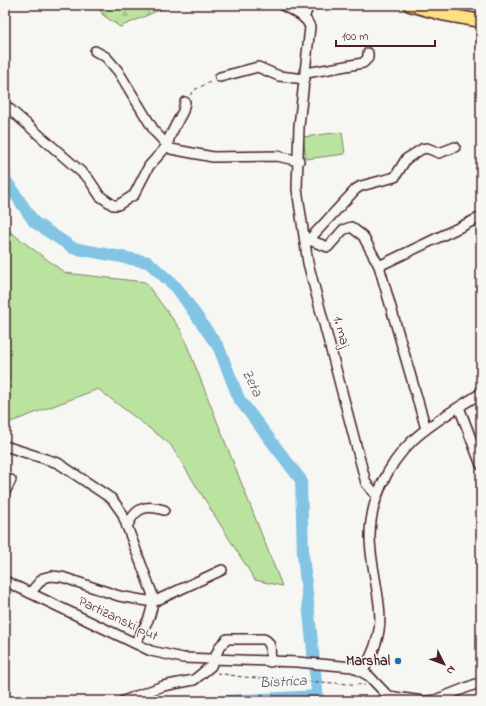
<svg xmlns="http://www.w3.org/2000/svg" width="486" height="706" viewBox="0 0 486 706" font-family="'Indie Flower',sans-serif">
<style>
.grass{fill:#bae3a0;stroke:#828166}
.forest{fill:url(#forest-firs);stroke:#828166}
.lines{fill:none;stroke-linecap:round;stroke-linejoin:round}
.river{stroke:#82c4e3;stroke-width:12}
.minor-casing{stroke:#4a1f2b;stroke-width:12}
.major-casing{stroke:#4a1f2b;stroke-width:15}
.path{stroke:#4a1f2b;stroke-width:1;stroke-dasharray:4 3;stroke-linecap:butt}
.minor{stroke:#f6f6f2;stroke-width:9}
.major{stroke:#fde080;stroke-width:12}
.poi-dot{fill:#1f6fb2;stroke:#f6f6f2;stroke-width:1.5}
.labels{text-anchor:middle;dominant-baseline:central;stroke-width:3;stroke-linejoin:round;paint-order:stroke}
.street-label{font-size:14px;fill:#4a1f2b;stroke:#f6f6f2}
.poi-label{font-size:14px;font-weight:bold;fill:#4a1f2b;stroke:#f6f6f2;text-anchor:end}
.water-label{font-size:15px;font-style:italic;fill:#5b5162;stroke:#f6f6f2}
</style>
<defs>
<pattern id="forest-firs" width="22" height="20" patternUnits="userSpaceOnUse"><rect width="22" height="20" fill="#bae3a0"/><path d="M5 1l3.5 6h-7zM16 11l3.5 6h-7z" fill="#a1c28a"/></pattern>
</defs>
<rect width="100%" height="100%" fill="#f6f6f2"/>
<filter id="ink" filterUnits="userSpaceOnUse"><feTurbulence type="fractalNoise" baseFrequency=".025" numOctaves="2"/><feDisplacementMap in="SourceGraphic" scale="8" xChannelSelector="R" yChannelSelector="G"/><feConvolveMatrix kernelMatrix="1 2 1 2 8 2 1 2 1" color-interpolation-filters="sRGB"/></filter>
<g filter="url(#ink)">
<g class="grass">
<path d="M 342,132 L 345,154 L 306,159 L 303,137 Z"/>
<path d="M 5,228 L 65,273 L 145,282 L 181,330 L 282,586 L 255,580 L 170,444 L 98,389 L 11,422 L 5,421 Z"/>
</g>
<path class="forest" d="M 97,5 L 163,5 L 164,8 L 120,27 L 103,15 Z"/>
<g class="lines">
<g class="river">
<path d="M 5,179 L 34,222 L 73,248 L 148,262 L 177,288 L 219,348 L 239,399 L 301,480 L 303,554 L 318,701"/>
<path d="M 227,701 L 317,696"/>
</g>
<g class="minor-casing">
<g id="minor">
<path d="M 282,5 C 292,11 306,15 310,27 L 299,126 L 297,189 L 308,263 L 366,483 L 377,496"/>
<path d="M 304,18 L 309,5"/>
<path d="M 95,51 L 106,57 L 118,71 L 155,132 L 171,149 L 213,157 L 277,156 L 299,161"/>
<path d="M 306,73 L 363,63 L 368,58 L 368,53"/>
<path d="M 220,77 L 258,67 L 279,76 L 305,79"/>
<path d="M 5,105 L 88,178 L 100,196 L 113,205 L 118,205 L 134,195 L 149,166 L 167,146 L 170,136 L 183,111 L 185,102"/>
<path d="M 309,240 L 328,247 L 343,230 L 351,227 L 363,236 L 379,266"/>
<path d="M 306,243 L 356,189 L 361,186 L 395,177 L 406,159 L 422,149 L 427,148 L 439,153 L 455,147"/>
<path d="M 459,407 L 481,465"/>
<path d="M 426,429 L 379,266 L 481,217"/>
<path d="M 5,446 L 58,463 L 112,499 L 122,513 L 152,593 C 155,613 145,626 135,643"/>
<path d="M 5,492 L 11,480"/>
<path d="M 127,527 C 135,508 145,504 164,510"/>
<path d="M 5,581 L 151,651 L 183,658 L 297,662 L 353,667 L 369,676 L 388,696 L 390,701"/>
<path d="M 30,593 L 43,578 L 51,576 L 62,577 L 119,596 L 153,602 L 222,570"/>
<path d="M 363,671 C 386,632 381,615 374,572 C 372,561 370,548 370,536 C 370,502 387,465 412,441 C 432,422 458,408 481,393"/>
<path d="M 388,696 L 423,701"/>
<path d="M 123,701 L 163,686 L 194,680 L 211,666 L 220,646 L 227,639 L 264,639 C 273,643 270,653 270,662"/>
<path d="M 427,701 L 435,700 L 481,682"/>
</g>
</g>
<g class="major-casing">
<path id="major" d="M 410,5 L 442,14 L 481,21"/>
</g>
<g class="path">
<path d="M 190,95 L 196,89 L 212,81"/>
<path d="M 217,673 L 243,677 L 365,685"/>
</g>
<use href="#minor" class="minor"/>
<use href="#major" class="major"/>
</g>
</g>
<circle class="poi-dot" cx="398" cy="661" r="4"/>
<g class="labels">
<g class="street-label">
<text transform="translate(341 332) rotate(75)">1. maj</text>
<text transform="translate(118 619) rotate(25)">Partizanski put</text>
</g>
<g class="poi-label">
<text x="390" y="661">Marshal</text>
</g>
<g class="water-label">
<text transform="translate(252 383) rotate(64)">Zeta</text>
<text transform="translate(283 682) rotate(-3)">Bistrica</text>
</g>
</g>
<rect width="486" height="706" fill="none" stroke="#f6f6f2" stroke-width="20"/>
<rect x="10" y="10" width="466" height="686" fill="none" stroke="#4a1f2b" stroke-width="1.5" filter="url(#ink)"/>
<g transform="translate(444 664) rotate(132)" stroke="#f6f6f2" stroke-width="3" paint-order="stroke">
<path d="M0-3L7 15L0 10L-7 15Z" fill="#4a1f2b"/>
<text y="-6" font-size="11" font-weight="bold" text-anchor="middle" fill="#4a1f2b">N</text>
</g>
<path d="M336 40v6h99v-6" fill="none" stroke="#4a1f2b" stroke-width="2"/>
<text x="342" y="40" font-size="12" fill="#4a1f2b" stroke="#f6f6f2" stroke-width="3" paint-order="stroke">100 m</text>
</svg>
